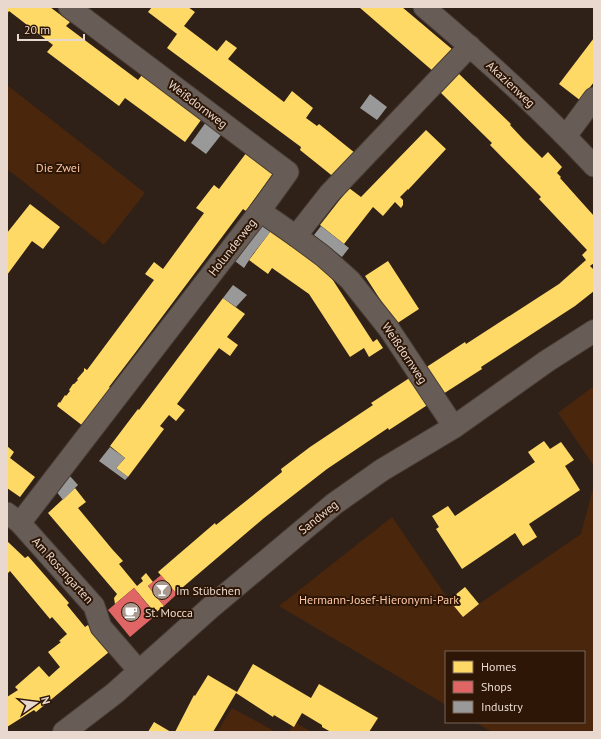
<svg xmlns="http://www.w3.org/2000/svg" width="601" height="739" viewBox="0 0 601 739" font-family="'PT Sans',sans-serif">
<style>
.green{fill:#4a260d}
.homes{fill:#ffd966}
.shops{fill:#e06666}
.industry{fill:#999}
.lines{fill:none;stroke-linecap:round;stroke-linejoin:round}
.street-casing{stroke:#483d36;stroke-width:23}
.secondary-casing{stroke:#483d36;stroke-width:24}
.street{stroke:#685d56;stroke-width:21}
.secondary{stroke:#685d56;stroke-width:22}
.labels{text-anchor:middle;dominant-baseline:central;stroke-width:4;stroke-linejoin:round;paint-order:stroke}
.street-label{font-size:12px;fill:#e9d8ce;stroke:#2d1606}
.park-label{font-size:12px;fill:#fec7a6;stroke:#2d1606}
.poi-label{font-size:12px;fill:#e9d8ce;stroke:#2d1606;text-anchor:start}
</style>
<rect width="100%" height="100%" fill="#2f2118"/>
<g class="green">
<path d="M 7,85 L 145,193 L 104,245 L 7,169 Z"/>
<path d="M 594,386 L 594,466 L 558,413 Z"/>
<path d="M 594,484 L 594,732 L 492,732 L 475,722 L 584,722 L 584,652 L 446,652 L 446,705 L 279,606 L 392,517 L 449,600 L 463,617 L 479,604 L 581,534 Z"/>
<path d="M 232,708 L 276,732 L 217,732 Z"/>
<path d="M 294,722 L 312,732 L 289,732 Z"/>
</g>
<g class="homes">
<path d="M 7,7 L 50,7 L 70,22 L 66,26 L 138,80 L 142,75 L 201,120 L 185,142 L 125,98 L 119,106 L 47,52 L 53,45 L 9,11 L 7,14 Z"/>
<path d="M 152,7 L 188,7 L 195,12 L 184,26 L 217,51 L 226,40 L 237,48 L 228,59 L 284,102 L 292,91 L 313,108 L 306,118 L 317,126 L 319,124 L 355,153 L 335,178 L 300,150 L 301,147 L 167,48 L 177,34 L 148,12 Z"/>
<path d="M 359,7 L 402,7 L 453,50 L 434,72 Z"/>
<path d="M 594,38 L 594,82 L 584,95 L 581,101 L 559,84 Z"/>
<path d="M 457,72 L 511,124 L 510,125 L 523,139 L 542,158 L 548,152 L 562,167 L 557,173 L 561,177 L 560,178 L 594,216 L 594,263 L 590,266 L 594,270 L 594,291 L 575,306 L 481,367 L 482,369 L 443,394 L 425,368 L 465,342 L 466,344 L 559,284 L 586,260 L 582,255 L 587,250 L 539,199 L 541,197 L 490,145 L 492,143 L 439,91 Z"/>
<path d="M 426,130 L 446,149 L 408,190 L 408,189 L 400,197 L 403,200 L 403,205 L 401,208 L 395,202 L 383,216 L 373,207 L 344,244 L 320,225 L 349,188 L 361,197 Z"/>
<path d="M 247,152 L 274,172 L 246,211 L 243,209 L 135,353 L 109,387 L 112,389 L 83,426 L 57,406 L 59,402 L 60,403 L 65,395 L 66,396 L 70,391 L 69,390 L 73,384 L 74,384 L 78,380 L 77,379 L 84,371 L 84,368 L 87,370 L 154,280 L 145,274 L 154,262 L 163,269 L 204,213 L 196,208 L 214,185 L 219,189 Z"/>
<path d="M 30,204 L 60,227 L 43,249 L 32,241 L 7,275 L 7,233 Z"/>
<path d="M 273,228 L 327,271 L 373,342 L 377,339 L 383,348 L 369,357 L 364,348 L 350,357 L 309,294 L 272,268 L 268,274 L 249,260 Z"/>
<path d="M 388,261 L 419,309 L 396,324 L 365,276 Z"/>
<path d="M 223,298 L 245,314 L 227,337 L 238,345 L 230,356 L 219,348 L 177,404 L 185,410 L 176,421 L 169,415 L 160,426 L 164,429 L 128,477 L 116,468 L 125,458 L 110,446 L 138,409 L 139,410 Z"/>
<path d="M 411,377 L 429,404 L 389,430 L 388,428 L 327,469 L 264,518 L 176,593 L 158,572 L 215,523 L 216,525 L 282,472 L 281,469 L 310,447 L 373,405 L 371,403 Z"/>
<path d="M 544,441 L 550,449 L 561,442 L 574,460 L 565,466 L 580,490 L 529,524 L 537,537 L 523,546 L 515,533 L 462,569 L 436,529 L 439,527 L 432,516 L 448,506 L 455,516 L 535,462 L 528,452 Z"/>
<path d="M 7,446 L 14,452 L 10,458 L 35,477 L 20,497 L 7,488 Z"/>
<path d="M 75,488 L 86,502 L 78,508 L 112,549 L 123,561 L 119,564 L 137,586 L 143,581 L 141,578 L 146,573 L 153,582 L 148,586 L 164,606 L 155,613 L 134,588 L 115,604 L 114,598 L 117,594 L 48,513 Z"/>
<path d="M 7,541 L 25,558 L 28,556 L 69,603 L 67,605 L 85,627 L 88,625 L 109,652 L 36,712 L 34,710 L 7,727 L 7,697 L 18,690 L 15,687 L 39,666 L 49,677 L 60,667 L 48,652 L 61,642 L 59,641 L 67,634 L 52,617 L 50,619 L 10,571 L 7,574 Z"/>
<path d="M 465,587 L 479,604 L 463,617 L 449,600 Z"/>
<path d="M 253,664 L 311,698 L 319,684 L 378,718 L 369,732 L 331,732 L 322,727 L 322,725 L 302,713 L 294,727 L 274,715 L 273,717 L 236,693 L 213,732 L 175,732 L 194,695 L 195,696 L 208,675 L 237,692 Z"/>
<path d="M 154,722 L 171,732 L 148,732 Z"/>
</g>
<g class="shops">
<path d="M 161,575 L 176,593 L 176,595 L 164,606 L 148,586 Z"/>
<path d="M 134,588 L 156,615 L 130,637 L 108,610 Z"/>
</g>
<g class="industry">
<path d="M 370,94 L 387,107 L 377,120 L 360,108 Z"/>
<path d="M 206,122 L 221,135 L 206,154 L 191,143 Z"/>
<path d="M 258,221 L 271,231 L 253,254 L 244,268 L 231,258 Z"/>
<path d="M 321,226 L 349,248 L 342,257 L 314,235 Z"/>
<path d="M 233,285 L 247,295 L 236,307 L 223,298 Z"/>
<path d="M 110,447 L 125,458 L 116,468 L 128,477 L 125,480 L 99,461 Z"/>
<path d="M 69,475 L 78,485 L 63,500 L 56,491 Z"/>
</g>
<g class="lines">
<g class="street-casing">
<g id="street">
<path d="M 69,7 L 288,172 L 260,211"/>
<path d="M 424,7 C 483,57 541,109 594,166"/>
<path d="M 566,136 L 594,98"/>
<path d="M 296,236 L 323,256 L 350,280 L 389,329 L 454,427"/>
<path d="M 7,513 L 20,523 L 94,606 L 101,627 L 139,671"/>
<path d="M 20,523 L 260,211 L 296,236 L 329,194 L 470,46"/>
</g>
</g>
<g class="secondary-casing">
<path id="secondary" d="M 64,732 L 115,693 L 210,608 L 334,504 L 382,470 L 454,427 L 547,361 L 594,331"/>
</g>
<use href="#street" class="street"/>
<use href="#secondary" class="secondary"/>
</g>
<defs>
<g id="bar-disc" transform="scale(1)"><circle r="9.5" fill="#a8988e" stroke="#2d1606"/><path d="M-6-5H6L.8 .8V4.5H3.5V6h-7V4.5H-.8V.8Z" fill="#fff"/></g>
<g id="cafe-disc" transform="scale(1)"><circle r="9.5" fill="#a8988e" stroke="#2d1606"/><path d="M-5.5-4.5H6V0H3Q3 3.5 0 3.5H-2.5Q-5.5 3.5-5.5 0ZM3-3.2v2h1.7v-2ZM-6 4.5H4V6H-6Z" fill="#fff"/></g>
</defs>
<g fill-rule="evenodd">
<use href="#bar-disc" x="162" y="590"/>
<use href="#cafe-disc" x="131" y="612"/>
</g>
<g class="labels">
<g class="street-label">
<text transform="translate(511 84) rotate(43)">Akazienweg</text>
<text transform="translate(198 104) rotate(37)">Weißdornweg</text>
<text transform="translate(232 247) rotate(-52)">Holunderweg</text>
<text transform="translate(405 353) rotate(56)">Weißdornweg</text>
<text transform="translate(318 517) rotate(-39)">Sandweg</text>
<text transform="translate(63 570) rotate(48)">Am Rosengarten</text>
</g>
<g class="park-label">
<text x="58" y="167">Die Zwei</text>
<text x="379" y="599">Hermann-Josef-Hieronymi-Park</text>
</g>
<g class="poi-label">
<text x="176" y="590">Im Stübchen</text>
<text x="145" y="612">St. Mocca</text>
</g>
</g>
<rect width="601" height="739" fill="none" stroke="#e9d8ce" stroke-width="16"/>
<rect x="445" y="651" width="140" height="72" fill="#2d1606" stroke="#786456"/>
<rect x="453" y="661" width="20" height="12" fill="#ffd966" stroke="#786456"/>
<text x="481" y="671" font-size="12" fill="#e9d8ce">Homes</text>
<rect x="453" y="681" width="20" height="12" fill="#e06666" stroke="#786456"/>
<text x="481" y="691" font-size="12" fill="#e9d8ce">Shops</text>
<rect x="453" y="701" width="20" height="12" fill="#999999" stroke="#786456"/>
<text x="481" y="711" font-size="12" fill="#e9d8ce">Industry</text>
<g transform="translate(36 703) rotate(76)" stroke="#2d1606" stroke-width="3" paint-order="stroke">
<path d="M0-3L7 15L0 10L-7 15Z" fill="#e9d8ce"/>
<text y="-6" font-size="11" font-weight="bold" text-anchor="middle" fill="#e9d8ce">N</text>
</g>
<path d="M18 34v6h66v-6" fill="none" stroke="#e9d8ce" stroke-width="2"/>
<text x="24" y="34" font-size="12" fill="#e9d8ce" stroke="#2d1606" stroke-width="3" paint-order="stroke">20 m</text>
</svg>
